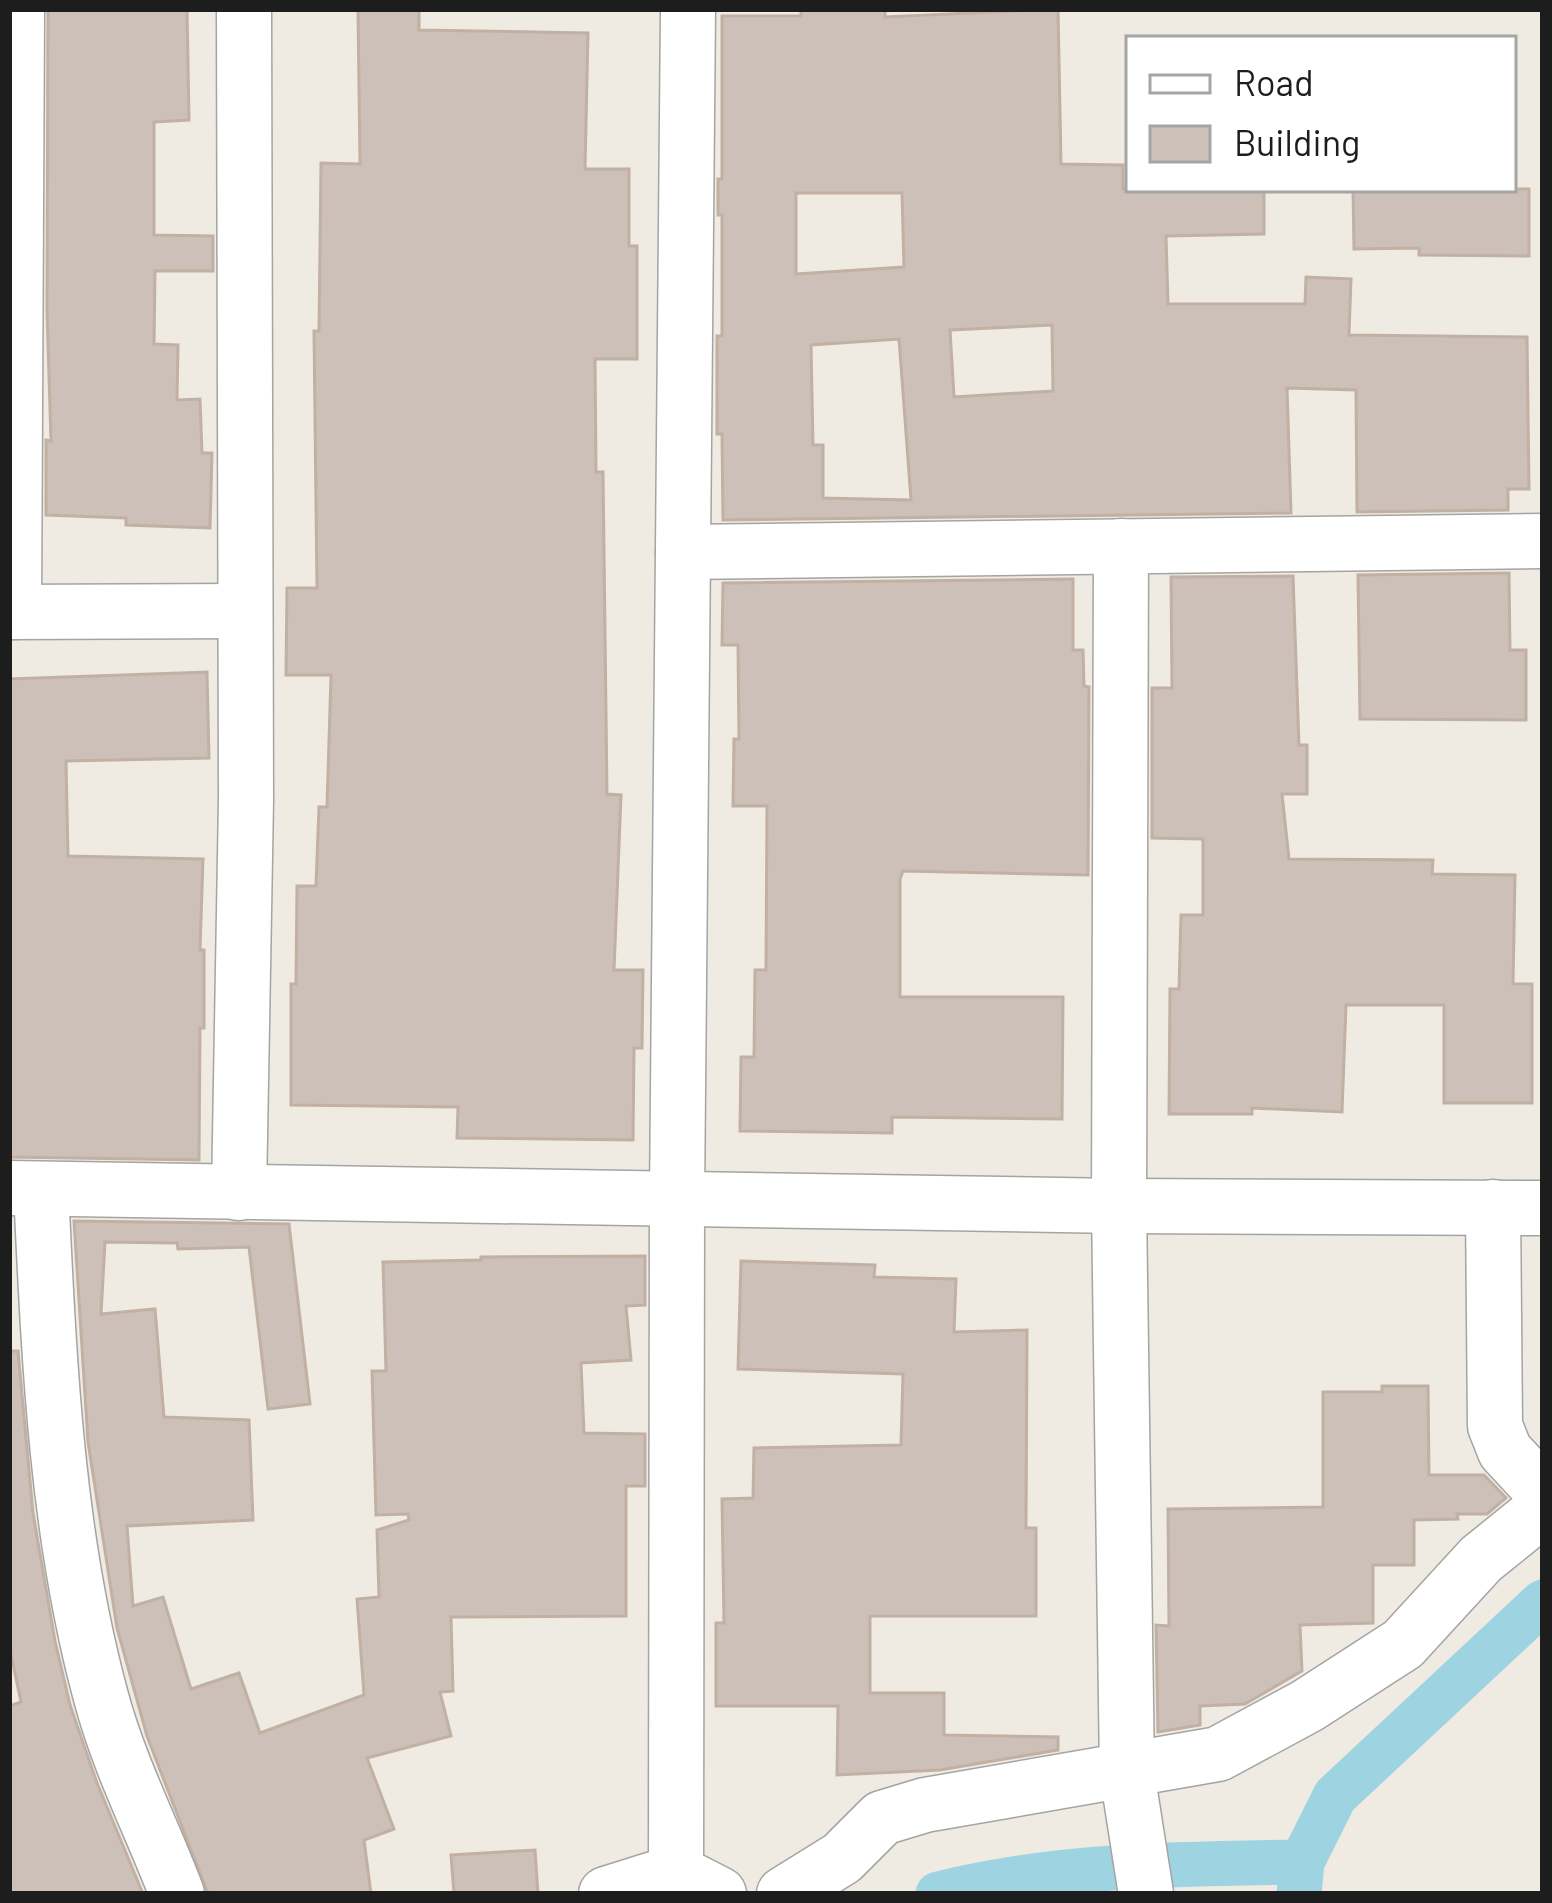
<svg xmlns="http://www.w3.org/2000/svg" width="1552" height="1903" viewBox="0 0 1552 1903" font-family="Barlow,sans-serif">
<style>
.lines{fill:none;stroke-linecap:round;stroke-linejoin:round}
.canal{stroke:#9ed3e2;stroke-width:45}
.building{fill:#ccc0b8;stroke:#c2b0a3;stroke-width:3;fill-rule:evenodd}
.minor-casing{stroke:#a4a4a4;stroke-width:57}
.minor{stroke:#fff;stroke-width:54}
</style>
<rect width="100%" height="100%" fill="#efebe2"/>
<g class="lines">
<g class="canal">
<path d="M 938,1894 C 1060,1864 1177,1864 1302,1862"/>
<path d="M 1299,1894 L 1302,1862 L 1335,1796 L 1543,1602"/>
</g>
</g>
<g class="building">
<path d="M 48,9 L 187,9 L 189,120 L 154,122 L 154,235 L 213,236 L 213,271 L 155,271 L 154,344 L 178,345 L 177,400 L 200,399 L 202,453 L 212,453 L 210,528 L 126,525 L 126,518 L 46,515 L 46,440 L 51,441 L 47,311 Z"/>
<path d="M 358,9 L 419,9 L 419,30 L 588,33 L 585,169 L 629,169 L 629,246 L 637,246 L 637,359 L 595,359 L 596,472 L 603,472 L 607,794 L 621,795 L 614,970 L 643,970 L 642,1048 L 634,1048 L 633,1140 L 457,1138 L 458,1107 L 291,1105 L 291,984 L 296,984 L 297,886 L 316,886 L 319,807 L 327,807 L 331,675 L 286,675 L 287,588 L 317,588 L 314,331 L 319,331 L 321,163 L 360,164 Z"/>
<path d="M 801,9 L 885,9 L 885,17 L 1058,9 L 1061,164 L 1123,165 L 1123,189 L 1264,189 L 1264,234 L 1166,236 L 1168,304 L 1305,304 L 1306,277 L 1351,279 L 1349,335 L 1527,337 L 1529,489 L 1508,489 L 1508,510 L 1357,512 L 1356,390 L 1287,388 L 1291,513 L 723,520 L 722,434 L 717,434 L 717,336 L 722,336 L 722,215 L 718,215 L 718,179 L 722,179 L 722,16 L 801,16 ZM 796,193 L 902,193 L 904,267 L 796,274 ZM 1052,325 L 1053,391 L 954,397 L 950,330 ZM 899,339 L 911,500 L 823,498 L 823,445 L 813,445 L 811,345 Z"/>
<path d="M 1353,189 L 1529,189 L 1529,256 L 1419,255 L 1419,248 L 1354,249 Z"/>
<path d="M 1509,573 L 1510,650 L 1526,650 L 1526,720 L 1360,719 L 1358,575 Z"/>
<path d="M 1293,576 L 1299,745 L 1307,745 L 1307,794 L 1282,794 L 1289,859 L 1433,860 L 1432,874 L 1515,875 L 1513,984 L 1532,984 L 1532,1103 L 1444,1103 L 1444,1005 L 1346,1005 L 1342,1112 L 1252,1108 L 1252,1114 L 1169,1114 L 1170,989 L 1179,989 L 1181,915 L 1203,915 L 1203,839 L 1152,838 L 1152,688 L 1172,688 L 1171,577 Z"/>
<path d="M 1073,579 L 1073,650 L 1083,650 L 1084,686 L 1089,687 L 1088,875 L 903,871 L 900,879 L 900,997 L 1063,997 L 1062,1119 L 892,1117 L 892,1133 L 740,1131 L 741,1057 L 754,1057 L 755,970 L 766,970 L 767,806 L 733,806 L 734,739 L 739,739 L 738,645 L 722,645 L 723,583 Z"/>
<path d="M 207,672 L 209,758 L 66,761 L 68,856 L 203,859 L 200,950 L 204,950 L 204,1028 L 200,1028 L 199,1160 L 9,1157 L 9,679 Z"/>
<path d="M 74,1221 L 289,1224 L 310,1404 L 268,1409 L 249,1247 L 178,1249 L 177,1243 L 105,1242 L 101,1314 L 155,1309 L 164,1417 L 249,1420 L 253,1520 L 127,1526 L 133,1606 L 163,1597 L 191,1689 L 239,1673 L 260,1733 L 364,1695 L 357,1599 L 379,1597 L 377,1530 L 409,1520 L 408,1514 L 376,1515 L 372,1371 L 386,1371 L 383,1262 L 481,1260 L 481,1257 L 645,1256 L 645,1305 L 626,1306 L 631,1360 L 581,1363 L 584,1433 L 645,1434 L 645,1486 L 626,1486 L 626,1616 L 451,1617 L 453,1691 L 440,1692 L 451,1736 L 367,1758 L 394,1829 L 364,1840 L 371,1894 L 208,1894 L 147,1736 L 117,1628 L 88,1442 Z"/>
<path d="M 741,1261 L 875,1265 L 874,1277 L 956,1279 L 954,1332 L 1027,1330 L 1026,1528 L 1036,1528 L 1036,1616 L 870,1616 L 870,1693 L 944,1693 L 944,1735 L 1058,1737 L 1058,1750 L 940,1770 L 837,1775 L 838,1706 L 716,1706 L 716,1623 L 724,1623 L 722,1499 L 753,1498 L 754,1448 L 901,1445 L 903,1374 L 738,1369 Z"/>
<path d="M 9,1351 L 18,1351 L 33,1513 L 55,1641 L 70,1705 L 97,1783 L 143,1894 L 9,1894 L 9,1706 L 21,1702 L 9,1645 Z"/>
<path d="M 1382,1386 L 1428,1386 L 1429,1475 L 1484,1475 L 1506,1498 L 1487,1514 L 1457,1514 L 1458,1519 L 1414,1520 L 1414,1565 L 1373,1565 L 1373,1623 L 1300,1625 L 1302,1671 L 1245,1704 L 1200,1706 L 1200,1725 L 1158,1732 L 1156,1625 L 1169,1626 L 1168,1509 L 1323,1507 L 1323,1392 L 1382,1392 Z"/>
<path d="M 535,1850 L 538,1894 L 454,1894 L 451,1855 Z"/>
</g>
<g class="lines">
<g class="minor-casing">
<g id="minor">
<path d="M 1121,546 L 1119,1206 L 1127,1773 L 1146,1894"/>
<path d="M 683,552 L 1543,541"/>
<path d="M 9,612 L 244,611"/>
<path d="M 14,612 L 17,9"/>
<path d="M 9,1188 L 1119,1206 L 1543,1208"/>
<path d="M 41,1189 C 49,1359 56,1532 101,1697 C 119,1765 152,1828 177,1894"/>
<path d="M 239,1193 L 246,800 L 244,9"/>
<path d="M 1493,1207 L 1495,1426 L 1505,1451 L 1543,1492"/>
<path d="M 676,1872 L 719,1894"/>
<path d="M 606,1894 L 676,1872 L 677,1199 L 688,9"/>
<path d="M 784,1894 L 842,1858 L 882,1818 L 925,1805 L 1218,1754 L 1307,1706 L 1403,1644 L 1481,1559 L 1543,1509"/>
</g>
</g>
<use href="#minor" class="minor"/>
</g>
<rect width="1552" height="1903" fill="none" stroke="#1d1d1d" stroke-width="24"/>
<rect x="1126" y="36" width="390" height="156" fill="#ffffff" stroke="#a5a5a5" stroke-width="3"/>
<rect x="1150" y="75" width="60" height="18" fill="#ffffff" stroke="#a5a5a5" stroke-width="3"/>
<text x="1234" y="96" font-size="36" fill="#1d1d1d">Road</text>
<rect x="1150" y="126" width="60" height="36" fill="#ccc0b8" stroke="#a5a5a5" stroke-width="3"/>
<text x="1234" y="156" font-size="36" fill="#1d1d1d">Building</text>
</svg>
